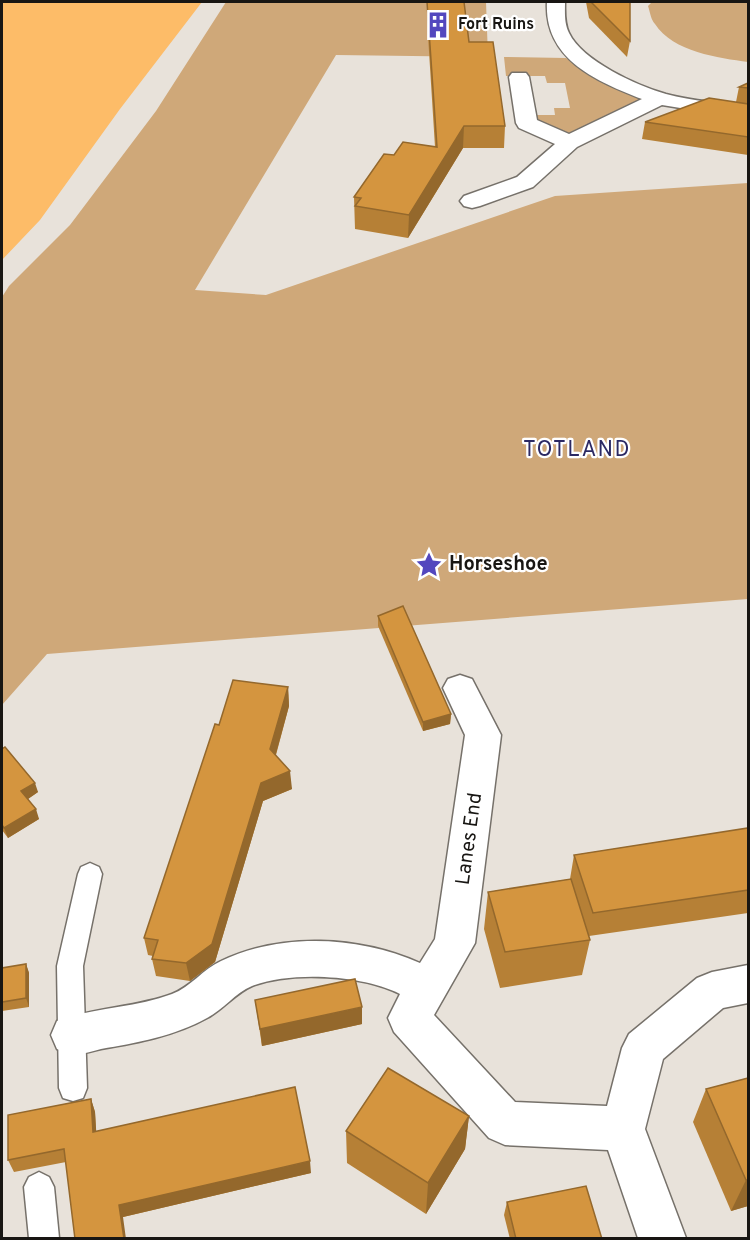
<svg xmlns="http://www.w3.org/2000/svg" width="750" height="1240" viewBox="0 0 750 1240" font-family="Overpass,sans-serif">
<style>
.green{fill:#cfa879}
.water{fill:#fdbc68}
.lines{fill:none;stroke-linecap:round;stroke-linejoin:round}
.lane-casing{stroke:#76716a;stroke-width:3}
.street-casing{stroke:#76716a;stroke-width:3}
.lane{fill:#fff;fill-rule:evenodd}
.street{fill:#fff;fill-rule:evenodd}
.wall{fill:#b68036}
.shaded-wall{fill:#94682c}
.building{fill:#d4953f;stroke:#94682c;stroke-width:1.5}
.labels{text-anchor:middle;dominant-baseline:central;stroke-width:4.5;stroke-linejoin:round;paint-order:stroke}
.far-poi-label{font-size:16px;font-weight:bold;fill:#181613;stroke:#fff;text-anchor:start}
.poi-label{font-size:20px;font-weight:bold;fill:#181613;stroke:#fff;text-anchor:start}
.street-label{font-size:20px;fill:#181613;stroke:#fff}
.quarter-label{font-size:22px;letter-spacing:1.5px;fill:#2c2963;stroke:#fff}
</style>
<rect width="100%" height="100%" fill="#e8e2da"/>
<g class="green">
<path d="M 226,2 L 486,2 L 488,57 L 336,55 L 195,290 L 266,295 L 555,196 L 748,183 L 748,599 L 47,654 L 2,705 L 2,297 L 9,286 L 70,225 L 156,111 Z"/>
<path d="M 652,2 L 748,2 L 748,62 C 719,58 673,52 655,24 C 651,20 650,12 648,6 Z"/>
<path d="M 504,57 L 566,58 L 591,75 L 641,99 L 565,135 L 535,122 L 533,115 L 555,115 L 554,108 L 570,108 L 565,83 L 547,83 L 545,76 L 506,76 Z"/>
</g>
<path class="water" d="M 2,2 L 202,2 L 120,109 L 40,220 L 2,260 Z"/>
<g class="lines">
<g class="lane-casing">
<g id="lane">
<path d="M 90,863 L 99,867 L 102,874 L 83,966 L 87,1088 L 83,1098 L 73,1101 L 63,1098 L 59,1088 L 57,966 L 78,874 L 81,867 Z"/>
<path d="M 39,1172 L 49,1177 L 54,1187 L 59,1238 L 29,1238 L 24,1187 L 29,1177 Z"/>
</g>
</g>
<g class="street-casing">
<g id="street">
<path d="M 547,2 L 565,2 C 565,12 564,23 569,33 C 582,61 638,86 666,94 C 693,101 721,103 748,107 L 748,119 L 662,105 L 577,147 L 533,187 L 480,206 L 472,208 L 464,206 L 460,201 L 464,196 L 517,177 L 555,144 L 519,128 L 516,123 L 509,77 L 512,73 L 526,73 L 529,77 L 537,120 L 569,134 L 642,99 C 596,81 544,59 547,2 Z"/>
<path d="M 460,675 L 472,679 L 501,735 L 475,943 L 434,1015 L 515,1102 L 607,1106 L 622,1048 L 629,1034 L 697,978 L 712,972 L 748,965 L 748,1003 L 723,1008 L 663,1059 L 645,1129 L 686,1238 L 638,1238 L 608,1150 L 505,1145 L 489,1138 L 394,1032 L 388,1018 L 400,994 C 362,975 292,971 252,986 C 235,993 223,1010 207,1018 C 175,1036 136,1043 101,1049 C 93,1051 83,1054 74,1055 C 69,1055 62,1051 57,1049 L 51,1035 L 57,1021 C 94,1007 135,1008 172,994 C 191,987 203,969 221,961 C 282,932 359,936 420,963 L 435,939 L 465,735 L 443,688 L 448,679 Z"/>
</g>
</g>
<use href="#lane" class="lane"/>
<use href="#street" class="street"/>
</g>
<g class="wall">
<path d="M 427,2 L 469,42 L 505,126 L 504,148 L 463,148 L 408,238 L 355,229 L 354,197 L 394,155 L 435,147 L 427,20 Z"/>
<path d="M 586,2 L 630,2 L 630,41 L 627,57 L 589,18 Z"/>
<path d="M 748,83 L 748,155 L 642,139 L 645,122 L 736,102 L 739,87 Z"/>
<path d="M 378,616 L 451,714 L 450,724 L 423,731 L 378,626 Z"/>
<path d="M 288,687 L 289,706 L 276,755 L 292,789 L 263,801 L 215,962 L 190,981 L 156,976 L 152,959 L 153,956 L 148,955 L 144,938 L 219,725 Z"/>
<path d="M 2,749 L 38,792 L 28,799 L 39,819 L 8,838 L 2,830 Z"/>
<path d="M 748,828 L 748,913 L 589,936 L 590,940 L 582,975 L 500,988 L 484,929 L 488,892 L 570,879 L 574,855 Z"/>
<path d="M 26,964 L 29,973 L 29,1007 L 2,1011 L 2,968 Z"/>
<path d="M 255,1000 L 362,1024 L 262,1046 Z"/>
<path d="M 748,1078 L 748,1206 L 731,1211 L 693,1122 L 706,1089 Z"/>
<path d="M 91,1099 L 95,1112 L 96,1131 L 311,1173 L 123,1217 L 66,1162 L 14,1172 L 8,1160 Z"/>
<path d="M 469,1116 L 465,1149 L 426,1214 L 347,1163 L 346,1131 Z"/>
<path d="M 507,1202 L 602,1239 L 510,1239 L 504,1215 Z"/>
</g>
<g class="shaded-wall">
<path d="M 464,126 L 463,148 L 408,238 L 409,215 Z"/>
<path d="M 288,687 L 289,706 L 272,768 L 270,749 Z"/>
<path d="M 451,714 L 450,724 L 423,731 L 423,722 Z"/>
<path d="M 290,771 L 292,789 L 263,801 L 215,962 L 190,981 L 186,963 L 261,783 Z"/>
<path d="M 35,783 L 38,792 L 25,801 L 21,791 Z"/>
<path d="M 36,809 L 39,819 L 8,838 L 4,828 Z"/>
<path d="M 26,964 L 29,973 L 29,1007 L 26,998 Z"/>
<path d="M 362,1007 L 362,1024 L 262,1046 L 260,1029 Z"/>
<path d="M 91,1099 L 95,1112 L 97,1144 L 93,1132 Z"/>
<path d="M 469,1116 L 465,1149 L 426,1214 L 428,1183 Z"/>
<path d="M 310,1161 L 311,1173 L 123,1217 L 126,1239 L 124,1239 L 119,1205 Z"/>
<path d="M 746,1180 L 748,1180 L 748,1206 L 731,1211 Z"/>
</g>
<g class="building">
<path d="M 427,2 L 464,2 L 469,42 L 493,42 L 505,126 L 464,126 L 409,215 L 355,206 L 361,198 L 354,197 L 384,154 L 394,155 L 403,142 L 437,147 Z"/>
<path d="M 591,2 L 630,2 L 630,41 Z"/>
<path d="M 748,83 L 748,88 L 739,87 Z"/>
<path d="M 709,98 L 748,104 L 748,137 L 645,122 Z"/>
<path d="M 403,606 L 451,714 L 423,722 L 378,616 Z"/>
<path d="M 233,680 L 288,687 L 270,749 L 290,771 L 261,783 L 212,944 L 186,963 L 152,959 L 158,940 L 144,938 L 215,724 L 219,725 Z"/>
<path d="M 5,747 L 35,783 L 21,791 L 36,809 L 4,828 L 2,825 L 2,749 Z"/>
<path d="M 748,828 L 748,890 L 593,913 L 574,855 Z"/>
<path d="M 571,879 L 590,940 L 505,952 L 488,892 Z"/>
<path d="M 26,964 L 26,998 L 2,1002 L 2,968 Z"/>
<path d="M 355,979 L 362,1007 L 260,1029 L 255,1000 Z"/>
<path d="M 388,1068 L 469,1116 L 428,1183 L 346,1131 Z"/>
<path d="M 748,1078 L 748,1180 L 746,1180 L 706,1089 Z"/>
<path d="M 295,1087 L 310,1161 L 119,1205 L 124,1239 L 75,1239 L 64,1149 L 8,1160 L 8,1115 L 91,1099 L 93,1132 Z"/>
<path d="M 586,1186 L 602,1239 L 516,1239 L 507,1202 Z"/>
</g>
<defs>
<g id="building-bare" transform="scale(2.07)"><path d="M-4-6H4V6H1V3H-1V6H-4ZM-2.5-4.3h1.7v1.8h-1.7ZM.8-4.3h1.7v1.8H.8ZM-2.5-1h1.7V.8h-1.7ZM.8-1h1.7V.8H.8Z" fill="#5347be" stroke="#fff" stroke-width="2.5" paint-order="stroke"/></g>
<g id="sight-bare" transform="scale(2.07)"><path d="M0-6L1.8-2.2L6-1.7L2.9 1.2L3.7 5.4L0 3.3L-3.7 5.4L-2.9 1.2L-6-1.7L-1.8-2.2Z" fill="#5347be" stroke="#fff" stroke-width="2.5" paint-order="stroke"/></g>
</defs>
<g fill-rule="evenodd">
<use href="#building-bare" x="438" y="25"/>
<use href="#sight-bare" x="429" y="565"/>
</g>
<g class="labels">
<g class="far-poi-label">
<text x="458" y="25">Fort Ruins</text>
</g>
<g class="poi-label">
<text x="449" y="565">Horseshoe</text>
</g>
<g class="street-label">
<text transform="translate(470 839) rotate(-82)">Lanes End</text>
</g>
<g class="quarter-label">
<text x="577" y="450">TOTLAND</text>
</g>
</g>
<rect width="750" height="1240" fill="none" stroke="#181613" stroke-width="6"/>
</svg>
